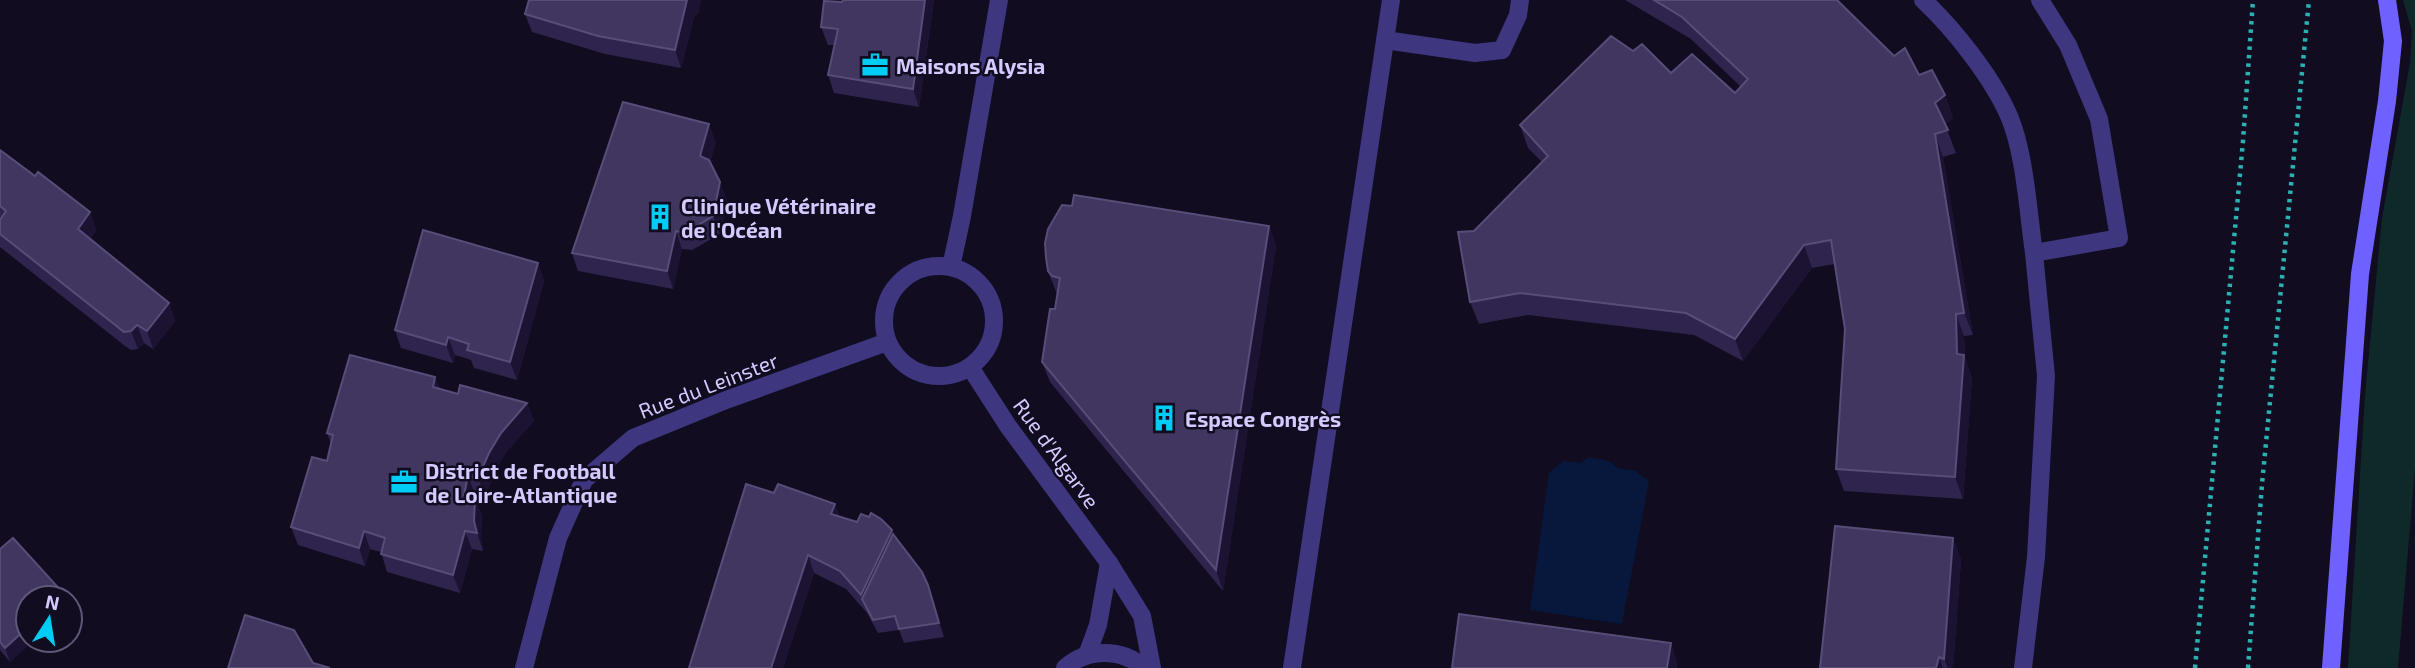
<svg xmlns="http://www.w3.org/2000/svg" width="2415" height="668" viewBox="0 0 2415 668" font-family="'Exo 2',sans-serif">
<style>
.green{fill:#0f2929}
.water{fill:#08183c}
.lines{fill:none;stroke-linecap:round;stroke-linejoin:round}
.path{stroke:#2cb1b2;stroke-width:4.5;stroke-dasharray:3.5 5;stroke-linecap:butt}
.service{stroke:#3e367f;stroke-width:18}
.minor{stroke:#3e367f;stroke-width:18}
.secondary{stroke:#6f61ff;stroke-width:18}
.wall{fill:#2f244d}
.shaded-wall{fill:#1c1333}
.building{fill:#413660;stroke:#584d79;stroke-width:2}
.labels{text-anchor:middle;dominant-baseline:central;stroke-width:5;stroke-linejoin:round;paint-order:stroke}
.poi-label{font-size:21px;font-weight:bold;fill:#d4caff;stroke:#110c1f;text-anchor:start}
.street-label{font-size:21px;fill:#d4caff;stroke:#110c1f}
</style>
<rect width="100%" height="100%" fill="#110c1f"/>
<path class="green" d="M 2403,0 L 2415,0 L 2415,469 L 2398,668 L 2348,668 L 2365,395 L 2382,218 L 2410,63 L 2412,31 Z"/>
<path class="water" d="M 1588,457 L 1609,461 L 1617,468 L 1635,471 L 1649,481 L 1622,624 L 1530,610 L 1549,473 L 1563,461 L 1581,463 Z"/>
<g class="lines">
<g class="path">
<path d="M 2195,668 L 2243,141 L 2253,0"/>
<path d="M 2248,668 L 2262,484 L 2309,0"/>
</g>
<g class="service">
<path d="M 1923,0 C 1954,29 1992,77 2009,116 C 2025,153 2028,212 2034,253"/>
<path d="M 1385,40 L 1475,53 L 1502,50 L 1518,15 L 1520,0"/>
<path d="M 1292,668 L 1391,0"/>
<path d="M 2023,668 L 2036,557 L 2046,376 L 2034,253 L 2119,238 L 2099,119 L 2068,45 L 2040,0"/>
</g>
<g class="minor">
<circle cx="939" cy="321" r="55"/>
<path d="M 951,267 L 962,216 L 999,0"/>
<path d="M 970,367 L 1008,426 L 1109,563 L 1142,616 L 1152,668"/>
<path d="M 1087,655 L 1098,625 L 1109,563"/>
<path d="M 524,668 L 558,538 L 584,480 L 633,438 L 726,400 L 887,342"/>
<path d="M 1065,668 C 1087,648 1122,648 1144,668"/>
</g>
<path class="secondary" d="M 2331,668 L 2360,274 L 2387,101 L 2393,41 L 2387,0"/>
</g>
<g class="wall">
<path d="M 843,0 L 934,0 L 919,107 L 834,93 L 828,75 L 834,45 L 828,45 L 821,27 Z"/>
<path d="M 1625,0 L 1837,0 L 1894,56 L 1945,95 L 1953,118 L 1945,124 L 1956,153 L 1943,157 L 1973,335 L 1964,336 L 1965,358 L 1972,378 L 1963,499 L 1844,491 L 1836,469 L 1845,329 L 1835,264 L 1812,268 L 1743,361 L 1694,335 L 1528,315 L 1479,324 L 1470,302 L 1474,231 L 1542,162 L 1528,148 L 1520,125 L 1633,51 L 1671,73 L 1735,93 L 1741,87 L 1691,39 Z"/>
<path d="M 699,12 L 694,17 L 681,68 L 605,54 L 532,32 L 525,14 Z"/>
<path d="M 716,142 L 710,162 L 727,200 L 720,234 L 692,250 L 682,249 L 673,289 L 578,271 L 572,253 Z"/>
<path d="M 0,150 L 35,176 L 90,212 L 96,230 L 90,239 L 169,303 L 175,321 L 153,349 L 144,343 L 138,349 L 131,350 L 125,346 L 0,247 Z"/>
<path d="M 1269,226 L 1276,246 L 1223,591 L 1050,382 L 1042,362 L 1055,309 L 1057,294 L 1048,271 Z"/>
<path d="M 538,263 L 544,281 L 517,380 L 474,368 L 471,360 L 455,355 L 453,363 L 401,348 L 395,330 Z"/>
<path d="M 435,377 L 440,389 L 458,394 L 527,403 L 534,421 L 507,451 L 495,471 L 485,496 L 475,494 L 474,498 L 475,498 L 482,516 L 481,539 L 483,551 L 472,549 L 460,593 L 387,572 L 381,552 L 370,549 L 365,566 L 298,545 L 291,527 L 327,461 L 331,444 L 327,433 Z"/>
<path d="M 774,493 L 835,504 L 839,516 L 857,522 L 892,530 L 894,535 L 928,585 L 933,599 L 944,637 L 904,643 L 899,630 L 878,633 L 867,613 L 846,589 L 814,573 L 783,668 L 689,668 Z"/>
<path d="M 1953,538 L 1961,560 L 1953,668 L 1820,668 Z"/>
<path d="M 0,549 L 10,662 L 0,650 Z"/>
</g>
<g class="shaded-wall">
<path d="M 687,0 L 701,0 L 699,12 L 694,17 L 681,68 L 675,50 Z"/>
<path d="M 925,0 L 934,0 L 919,107 L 913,89 Z"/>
<path d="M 1945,95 L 1953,118 L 1943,125 L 1935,103 Z"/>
<path d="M 709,124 L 716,142 L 707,174 L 700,156 Z"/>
<path d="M 1935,134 L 1943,157 L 1973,335 L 1964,313 Z"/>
<path d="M 720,182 L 727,200 L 720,234 L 713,216 Z"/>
<path d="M 90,212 L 96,230 L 84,247 L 78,229 Z"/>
<path d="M 1269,226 L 1276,246 L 1223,591 L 1216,570 Z"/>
<path d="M 676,231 L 682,249 L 673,289 L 667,271 Z"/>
<path d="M 1804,245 L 1812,268 L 1743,361 L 1735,339 Z"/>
<path d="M 538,263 L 544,281 L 517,380 L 510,362 Z"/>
<path d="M 169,303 L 175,321 L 153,349 L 147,331 Z"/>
<path d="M 1956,314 L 1964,336 L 1965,358 L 1972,378 L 1963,499 L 1955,477 L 1957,354 Z"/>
<path d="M 137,325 L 144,343 L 138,349 L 131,331 Z"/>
<path d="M 448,337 L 455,355 L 453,363 L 446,345 Z"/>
<path d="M 435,377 L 442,395 L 433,387 Z"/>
<path d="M 527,403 L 534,421 L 507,451 L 495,471 L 485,496 L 478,478 L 489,453 L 501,433 Z"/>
<path d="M 468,476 L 475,494 L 470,513 L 464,495 Z"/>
<path d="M 475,498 L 482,516 L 481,539 L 483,551 L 477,533 L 474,521 Z"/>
<path d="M 835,504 L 841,522 L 831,514 Z"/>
<path d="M 892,530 L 899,548 L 862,599 L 861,595 Z"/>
<path d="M 364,531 L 370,549 L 365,566 L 359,548 Z"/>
<path d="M 465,531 L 472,549 L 460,593 L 453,575 Z"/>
<path d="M 1953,538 L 1961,560 L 1953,668 L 1948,668 L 1944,659 Z"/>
<path d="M 808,555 L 814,573 L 783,668 L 771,668 Z"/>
<path d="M 928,585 L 933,599 L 944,637 L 939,623 Z"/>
<path d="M 28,627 L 28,640 L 35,640 L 10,662 L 5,648 Z"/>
<path d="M 1671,643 L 1678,664 L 1677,668 L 1667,668 Z"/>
<path d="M 1939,657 L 1943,668 L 1936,668 Z"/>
</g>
<g class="building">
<path d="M 529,0 L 687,0 L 675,50 L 598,36 L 525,14 Z"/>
<path d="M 843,0 L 925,0 L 913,89 L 828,75 L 838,29 L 821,27 L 824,1 L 842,2 Z"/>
<path d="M 1654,0 L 1837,0 L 1894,56 L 1905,48 L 1919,75 L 1932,70 L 1945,95 L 1935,103 L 1948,130 L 1935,134 L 1964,313 L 1956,314 L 1957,354 L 1964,355 L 1955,477 L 1836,469 L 1845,329 L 1831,240 L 1804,245 L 1735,339 L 1686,313 L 1520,293 L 1470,302 L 1458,232 L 1474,231 L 1548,156 L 1520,125 L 1611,36 L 1633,51 L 1642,44 L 1671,73 L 1692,54 L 1735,93 L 1748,79 L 1682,17 Z"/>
<path d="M 623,102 L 709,124 L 700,156 L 709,160 L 720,182 L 713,216 L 685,233 L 676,231 L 667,271 L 572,253 Z"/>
<path d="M 0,150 L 35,176 L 38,172 L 90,212 L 78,229 L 169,303 L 147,331 L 137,325 L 131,331 L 124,332 L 119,328 L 0,234 L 0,220 L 6,211 L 0,206 Z"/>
<path d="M 1074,195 L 1269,226 L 1216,570 L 1042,362 L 1050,309 L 1055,309 L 1060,278 L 1052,276 L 1048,271 L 1046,258 L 1045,243 L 1048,229 L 1062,205 L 1072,206 Z"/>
<path d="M 423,230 L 538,263 L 510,362 L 467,350 L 469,344 L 448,337 L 446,345 L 395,330 Z"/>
<path d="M 350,355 L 435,377 L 433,387 L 458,394 L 460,385 L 527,403 L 501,433 L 489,453 L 478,478 L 468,476 L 464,495 L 475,498 L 474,521 L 477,533 L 465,531 L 453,575 L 381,554 L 385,538 L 364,531 L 359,548 L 291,527 L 312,457 L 327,461 L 333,435 L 327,433 Z"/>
<path d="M 746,484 L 774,493 L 778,484 L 835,504 L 831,514 L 857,522 L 861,514 L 869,517 L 871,513 L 881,519 L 892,530 L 861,595 L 840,571 L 808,555 L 771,668 L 689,668 Z"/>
<path d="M 1835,526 L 1953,538 L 1944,659 L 1939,657 L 1936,668 L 1820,668 Z"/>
<path d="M 893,534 L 922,572 L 928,585 L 939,623 L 899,629 L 895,616 L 873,620 L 862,599 Z"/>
<path d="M 13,538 L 65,595 L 61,598 L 28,598 L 28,627 L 5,648 L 0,642 L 0,549 Z"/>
<path d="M 1459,614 L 1671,643 L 1667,668 L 1452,668 Z"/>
<path d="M 245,615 L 294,630 L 313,663 L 330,668 L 228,668 Z"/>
</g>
<defs>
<g id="office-bare" transform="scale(2.1)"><path d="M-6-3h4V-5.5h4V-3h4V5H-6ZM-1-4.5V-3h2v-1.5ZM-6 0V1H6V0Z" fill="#00cdf5" stroke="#110c1f" stroke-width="2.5" paint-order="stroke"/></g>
<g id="building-bare" transform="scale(2.1)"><path d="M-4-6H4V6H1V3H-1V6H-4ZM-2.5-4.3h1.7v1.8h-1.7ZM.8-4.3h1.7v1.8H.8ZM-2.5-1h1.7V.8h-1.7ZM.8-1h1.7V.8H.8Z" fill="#00cdf5" stroke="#110c1f" stroke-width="2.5" paint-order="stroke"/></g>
</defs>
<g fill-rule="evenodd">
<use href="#office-bare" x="875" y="65"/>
<use href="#building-bare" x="660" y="217"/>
<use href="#building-bare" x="1164" y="418"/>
<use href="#office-bare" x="404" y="482"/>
</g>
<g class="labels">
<g class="poi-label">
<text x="896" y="65">Maisons Alysia</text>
<text x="681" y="205">Clinique Vétérinaire<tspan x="681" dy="24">de l'Océan</tspan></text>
<text x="1185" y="418">Espace Congrès</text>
<text x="425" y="470">District de Football<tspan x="425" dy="24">de Loire-Atlantique</tspan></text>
</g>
<g class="street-label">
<text transform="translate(708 385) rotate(-21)">Rue du Leinster</text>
<text transform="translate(1057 453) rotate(54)">Rue d'Algarve</text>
</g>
</g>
<g transform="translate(49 619) rotate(12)"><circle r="33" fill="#110c1f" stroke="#5f5879" stroke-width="2"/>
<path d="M0-5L12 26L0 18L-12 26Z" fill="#00cdf5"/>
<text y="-10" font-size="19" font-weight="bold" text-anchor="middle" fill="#d4caff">N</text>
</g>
</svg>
